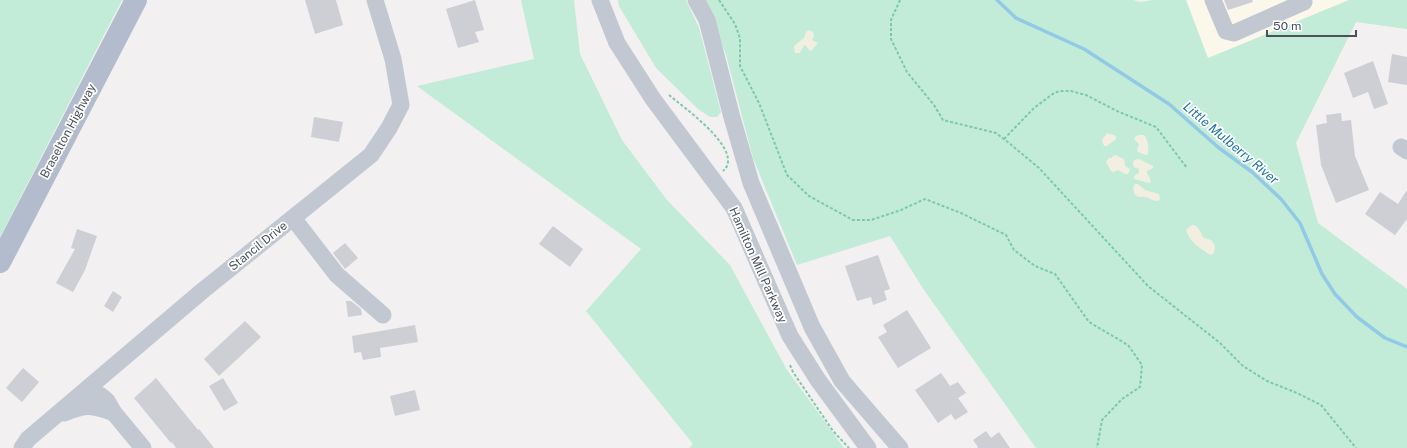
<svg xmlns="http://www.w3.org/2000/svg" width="1407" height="448" viewBox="0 0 1407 448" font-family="'Public Sans',sans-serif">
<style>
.commercial{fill:#fbf8eb}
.green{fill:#c2ecd8}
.sand{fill:#f2efe2}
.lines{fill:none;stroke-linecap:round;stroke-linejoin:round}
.stream{stroke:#92cae6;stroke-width:3.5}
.building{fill:#cdcfd4}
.path{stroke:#7cc8ac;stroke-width:2;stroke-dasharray:3 2;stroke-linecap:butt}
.minor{stroke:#c2c8d1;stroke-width:17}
.major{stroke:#b2bccc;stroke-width:22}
.labels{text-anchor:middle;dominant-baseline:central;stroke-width:3.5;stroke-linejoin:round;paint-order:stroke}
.street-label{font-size:12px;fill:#49515c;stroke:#fff}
.water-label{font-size:13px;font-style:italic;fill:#1773a1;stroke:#fff}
</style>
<rect width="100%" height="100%" fill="#f2f0f0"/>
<path class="commercial" d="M 1186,0 L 1349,0 L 1208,58 Z"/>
<g class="green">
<path d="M 0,0 L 122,0 L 0,237 Z"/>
<path d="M 521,0 L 574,0 L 580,54 L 622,140 L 667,200 L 730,265 L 787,370 L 844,448 L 689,448 L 693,444 L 586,311 L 641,249 L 417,86 L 534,59 Z"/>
<path d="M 618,0 L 686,0 L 699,28 L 721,112 L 717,117 L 710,117 L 698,109 L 656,68 L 619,6 Z"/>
<path d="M 705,0 L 1133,0 L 1140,2 L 1153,0 L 1186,0 L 1208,58 L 1349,0 L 1407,0 L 1407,29 L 1356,22 L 1296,143 L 1318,223 L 1407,289 L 1407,448 L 1036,448 L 924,290 L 890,236 L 797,265 L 753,158 L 726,55 Z"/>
</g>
<g class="sand">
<path d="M 809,30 L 813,32 L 814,36 L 812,40 L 818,43 L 812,50 L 810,51 L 805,45 L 804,45 L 800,53 L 795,53 L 794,46 L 804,38 L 806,32 Z"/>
<path d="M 1107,133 L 1116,136 L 1116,139 L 1107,146 L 1104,146 L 1102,140 Z"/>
<path d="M 1140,135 L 1144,135 C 1148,139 1149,148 1148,154 L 1146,155 L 1138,152 L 1137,150 L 1139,144 L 1134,139 L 1136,136 Z"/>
<path d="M 1115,155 L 1124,159 L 1125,166 L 1130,169 L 1128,174 L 1125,174 L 1118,170 L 1113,172 L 1111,171 L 1106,162 L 1109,158 L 1111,158 Z"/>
<path d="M 1139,159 L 1153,166 L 1153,168 L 1147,171 L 1147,173 L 1150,178 L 1151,182 L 1149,183 L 1134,179 L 1134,176 L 1139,173 L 1139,169 L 1134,167 L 1133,163 L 1134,160 Z"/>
<path d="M 1135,184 L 1138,184 L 1145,190 L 1159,194 L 1160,199 L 1158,201 C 1153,201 1150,198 1145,197 C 1141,196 1139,198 1135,195 L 1133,188 Z"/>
<path d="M 1192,225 C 1199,225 1200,233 1204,238 L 1211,240 L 1215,246 L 1214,253 L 1211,255 C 1200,249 1190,242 1186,230 Z"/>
</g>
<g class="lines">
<path class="stream" d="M 997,0 L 1016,18 L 1084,49 L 1169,104 L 1219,148 L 1252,172 L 1281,199 L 1300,223 L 1322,274 L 1335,294 L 1357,317 L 1385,338 L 1407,347"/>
</g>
<g class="building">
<path d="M 305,0 L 336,0 L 343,25 L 315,34 Z"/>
<path d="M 475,0 L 484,30 L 475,32 L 479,42 L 458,48 L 446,9 Z"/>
<path d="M 1224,0 L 1252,0 L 1253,2 L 1228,10 Z"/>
<path d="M 1392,54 L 1407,57 L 1407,85 L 1388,82 Z"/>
<path d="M 1373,61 L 1388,104 L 1374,109 L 1368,92 L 1353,98 L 1344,73 Z"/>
<path d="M 1341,113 L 1342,121 L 1351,120 L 1355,156 L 1369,190 L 1336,203 L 1321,165 L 1316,125 L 1327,123 L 1326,115 Z"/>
<path d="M 314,117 L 343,122 L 339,142 L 311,137 Z"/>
<path d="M 1407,190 L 1407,219 L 1395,235 L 1365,214 L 1380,192 L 1398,204 Z"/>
<path d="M 553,226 L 583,249 L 570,267 L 539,244 Z"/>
<path d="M 77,229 L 97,236 L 85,270 L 73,292 L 56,283 L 75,249 L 71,248 Z"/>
<path d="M 345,243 L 358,258 L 345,269 L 333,253 Z"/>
<path d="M 878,255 L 890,289 L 884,291 L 887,300 L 873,305 L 871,297 L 857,301 L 845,266 Z"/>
<path d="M 113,291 L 122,297 L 113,312 L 104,306 Z"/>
<path d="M 346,301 L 351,301 L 361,309 L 362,315 L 348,317 Z"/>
<path d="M 907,310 L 931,348 L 898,368 L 878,337 L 887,332 L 883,325 Z"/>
<path d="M 245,321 L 261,337 L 219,376 L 204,359 Z"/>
<path d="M 415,325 L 418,342 L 380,348 L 381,357 L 363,360 L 361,352 L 354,353 L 352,336 Z"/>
<path d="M 23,368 L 39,382 L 22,402 L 6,388 Z"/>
<path d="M 941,373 L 950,386 L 958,382 L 966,393 L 958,398 L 968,412 L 955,420 L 951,414 L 938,423 L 915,390 Z"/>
<path d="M 156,378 L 198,430 L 199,429 L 214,448 L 176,448 L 172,442 L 171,443 L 134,398 Z"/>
<path d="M 223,378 L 238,403 L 224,411 L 209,386 Z"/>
<path d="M 415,390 L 420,410 L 395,416 L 390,396 Z"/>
<path d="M 986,431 L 991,438 L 999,432 L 1010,448 L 977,448 L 978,447 L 973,440 Z"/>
</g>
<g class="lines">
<g class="path">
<path d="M 719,0 L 735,24 L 740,38 L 740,66 L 759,103 L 787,175 L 809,196 L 853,220 L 871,220 L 901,210 L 925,199 L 961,213 L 1006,235 L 1014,250 L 1035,266 L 1055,274 L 1089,322 L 1128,345 L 1142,365 L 1140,387 L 1122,399 L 1102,420 L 1097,448"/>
<path d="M 900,0 L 891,20 L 891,39 L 907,72 L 934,105 L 943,120 L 996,133 L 1009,143 L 1039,168 L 1148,286 L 1220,343 L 1243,366 L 1267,381 L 1297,393 L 1321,405 L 1356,448"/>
<path d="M 669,95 C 683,107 736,144 727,166 C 726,168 725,169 723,171"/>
<path d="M 1004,139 L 1034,108 L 1054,93 L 1060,91 L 1071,91 L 1086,95 L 1117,111 L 1156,127 L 1187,168"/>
<path d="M 790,365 L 793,372 L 833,431 L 849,448"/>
</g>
<g class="minor">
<path d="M 600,0 L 617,43 L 653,99 L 734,208 L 790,336 L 818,380 L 868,448"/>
<path d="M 696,0 L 707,20 L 731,114 L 751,183 L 812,327 L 842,381 L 900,448"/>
<path d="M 1213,0 L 1226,31 L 1234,33 L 1304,2"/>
<path d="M 1401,147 L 1407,151"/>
<path d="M 293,218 L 337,275 L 383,315"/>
<path d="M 84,392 L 100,395 L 107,401 L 114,413 L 143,448"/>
<path d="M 64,413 C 87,404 91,405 114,413"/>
<path d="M 22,448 L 28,439 L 201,292 L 371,155 L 389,128 L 401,105 L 393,59 L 375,0"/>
</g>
<path class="major" d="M 0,262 L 136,0"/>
</g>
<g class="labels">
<g class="street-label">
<text transform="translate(68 131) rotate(-62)">Braselton Highway</text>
<text transform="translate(258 246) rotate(-39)">Stancil Drive</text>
<text transform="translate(758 265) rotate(66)">Hamilton Mill Parkway</text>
</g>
<g class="water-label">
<text transform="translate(1231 143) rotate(40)">Little Mulberry River</text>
</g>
</g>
<path d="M1267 30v6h89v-6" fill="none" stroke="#49515c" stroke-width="2"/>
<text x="1273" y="30" font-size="12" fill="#49515c" stroke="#ffffff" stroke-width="3" paint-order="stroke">50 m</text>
</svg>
